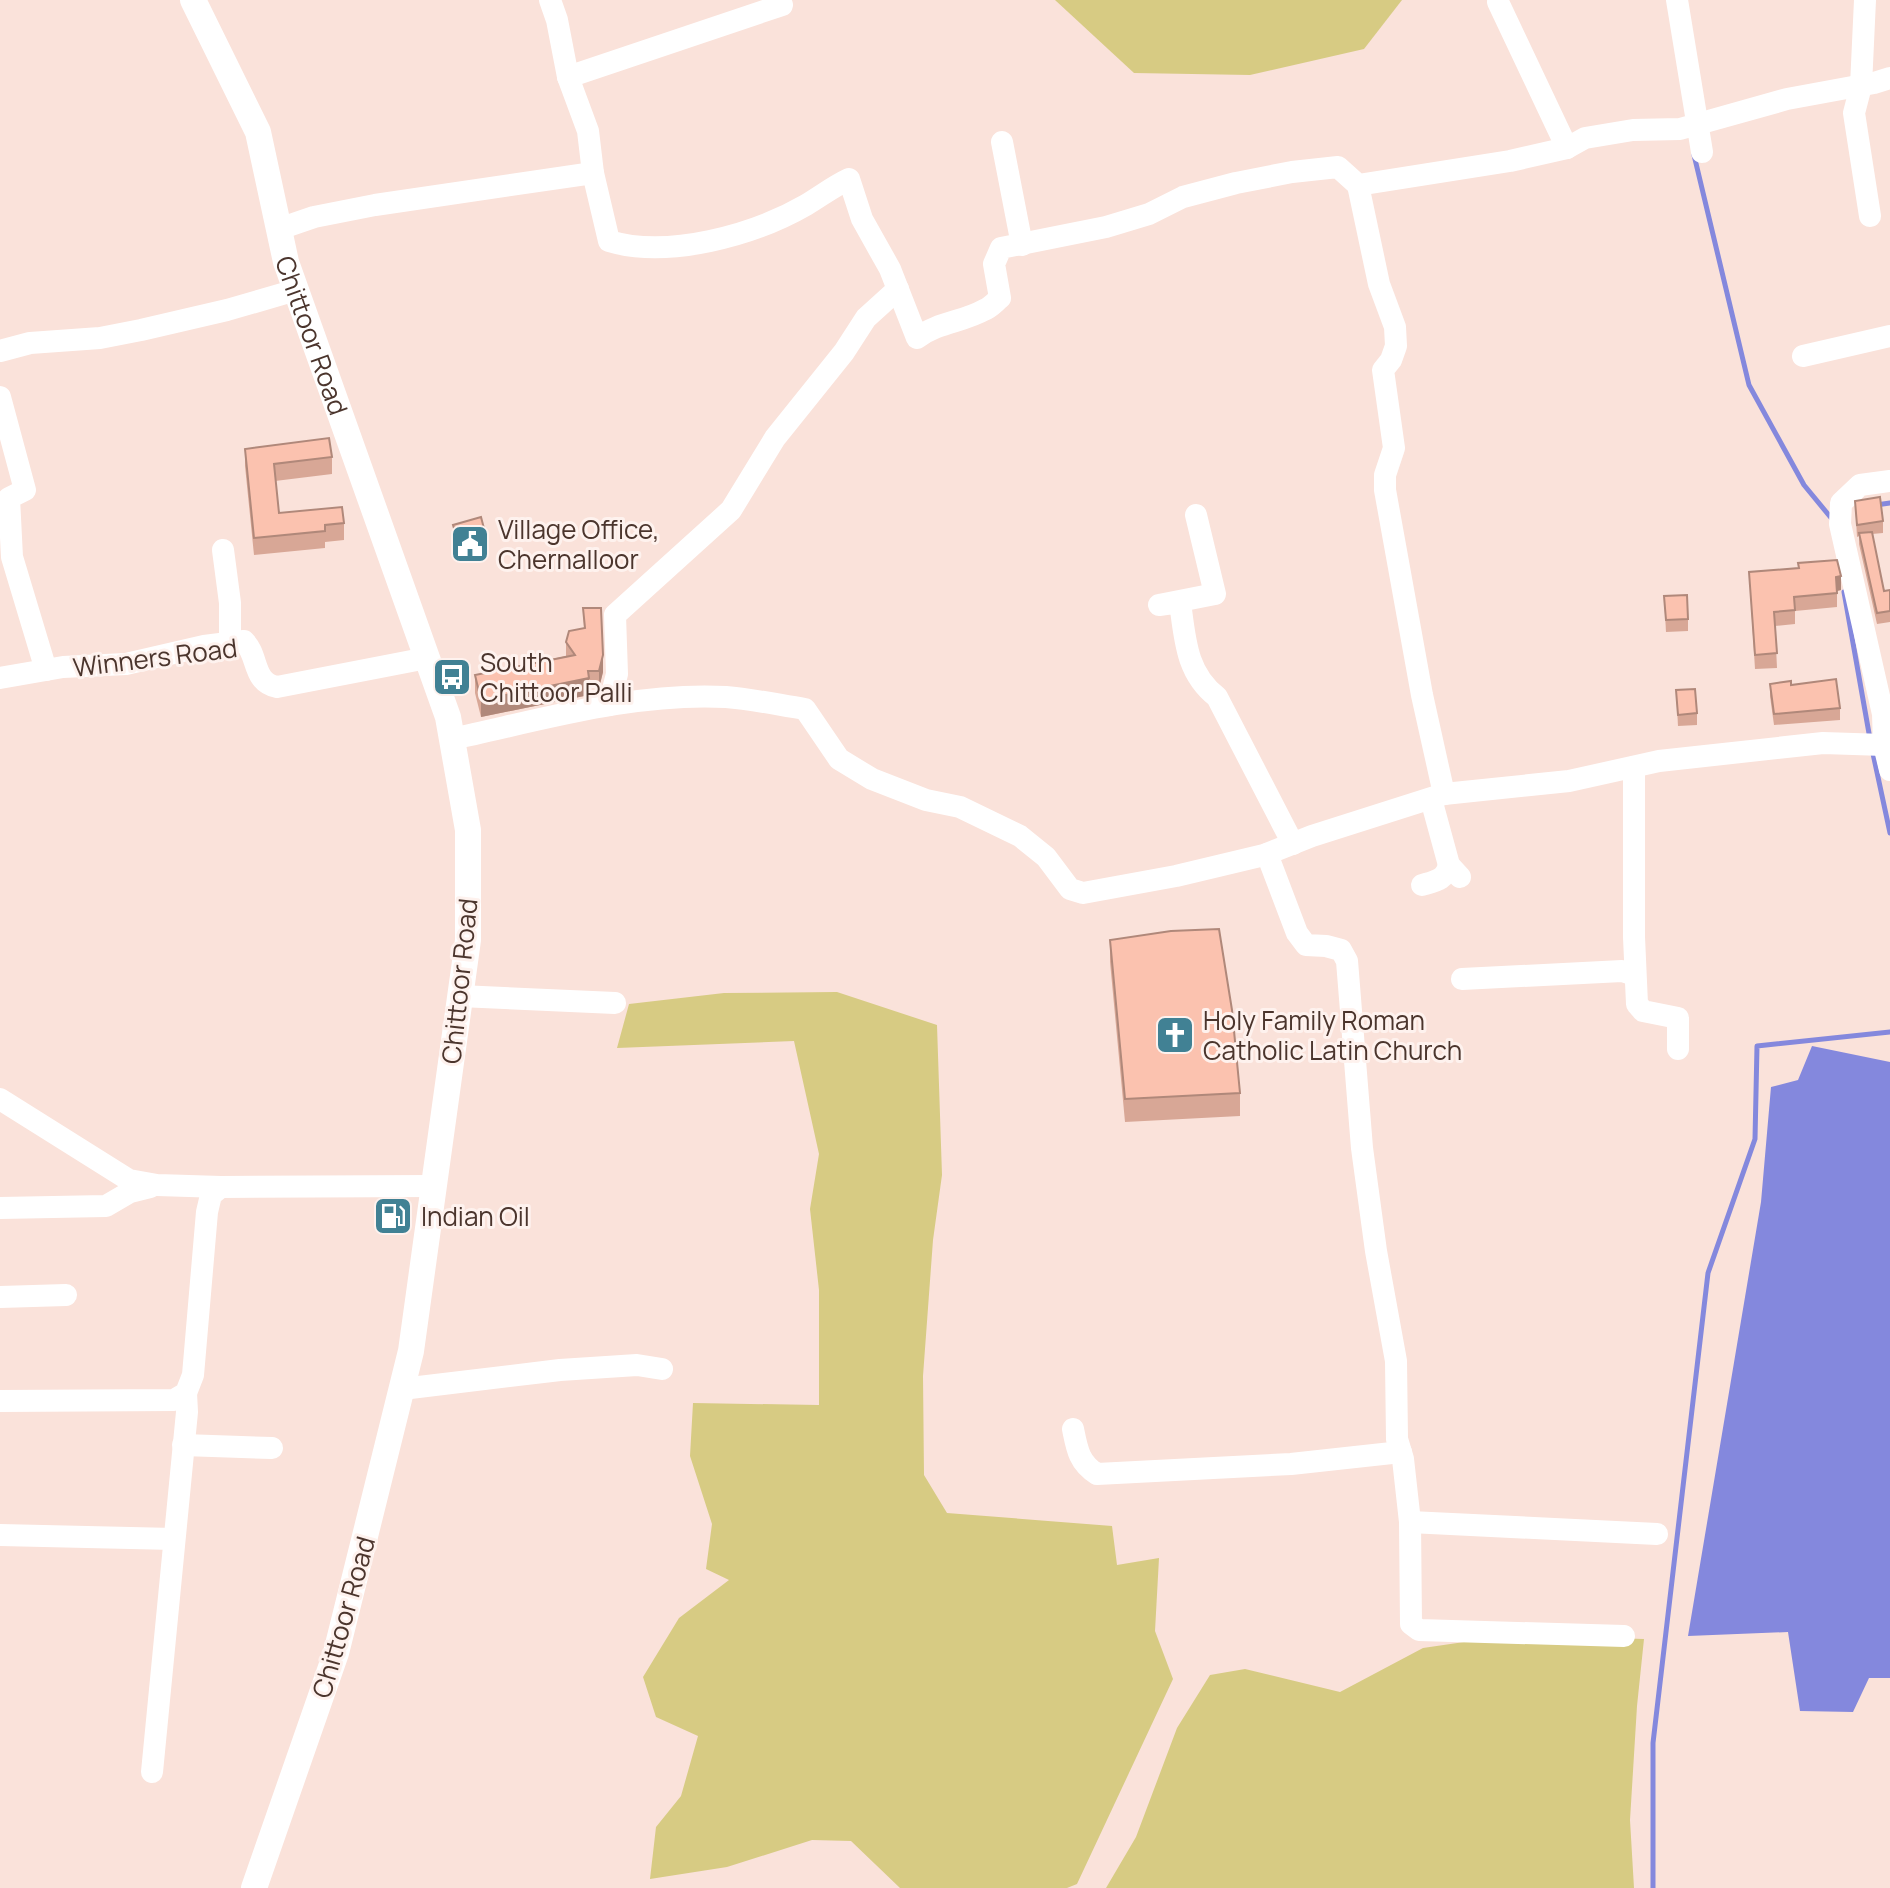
<svg xmlns="http://www.w3.org/2000/svg" width="1890" height="1888" viewBox="0 0 1890 1888" font-family="Manrope,sans-serif">
<style>
.green{fill:#d7cb83}
.water{fill:#8488dd}
.lines{fill:none;stroke-linecap:round;stroke-linejoin:round}
.stream{stroke:#8488dd;stroke-width:5}
.minor{stroke:#fff;stroke-width:22}
.major{stroke:#fff;stroke-width:26}
.wall{fill:#d8a796}
.shaded-wall{fill:#b0887a}
.building{fill:#fbc2af;stroke:#b0887a;stroke-width:2}
.labels{text-anchor:middle;dominant-baseline:central;stroke-width:6;stroke-linejoin:round;paint-order:stroke}
.street-label{font-size:26px;fill:#4b352d;stroke:#fef2ee}
.poi-label{font-size:26px;fill:#4b352d;stroke:#fef2ee;text-anchor:start}
</style>
<rect width="100%" height="100%" fill="#fae2da"/>
<g class="green">
<path d="M 1055,0 L 1402,0 L 1364,49 L 1250,75 L 1134,73 Z"/>
<path d="M 837,992 L 937,1025 L 942,1175 L 933,1240 L 923,1376 L 924,1475 L 947,1513 L 1112,1526 L 1117,1565 L 1159,1558 L 1155,1631 L 1173,1679 L 1077,1884 L 1067,1888 L 900,1888 L 851,1841 L 812,1840 L 727,1867 L 650,1879 L 656,1827 L 681,1796 L 698,1736 L 656,1717 L 643,1677 L 679,1618 L 729,1580 L 706,1569 L 712,1524 L 690,1456 L 693,1403 L 819,1405 L 819,1290 L 810,1209 L 819,1154 L 794,1041 L 617,1048 L 629,1004 L 724,993 Z"/>
<path d="M 1512,1635 L 1644,1639 L 1637,1706 L 1630,1820 L 1634,1888 L 1106,1888 L 1136,1837 L 1177,1728 L 1210,1675 L 1245,1669 L 1340,1692 L 1423,1648 Z"/>
</g>
<path class="water" d="M 1812,1046 L 1890,1062 L 1890,1678 L 1869,1678 L 1853,1712 L 1800,1711 L 1788,1632 L 1688,1636 L 1761,1202 L 1771,1087 L 1798,1080 Z"/>
<g class="lines">
<g class="stream">
<path d="M 1694,155 L 1749,385 L 1804,485 L 1832,519"/>
<path d="M 1876,505 L 1890,503"/>
<path d="M 1844,592 L 1870,739"/>
<path d="M 1872,749 L 1890,833"/>
<path d="M 1653,1888 L 1653,1743 L 1708,1273 L 1755,1139 L 1757,1046 L 1890,1032"/>
</g>
<g class="minor">
<path d="M 550,0 L 557,20 L 568,77 L 588,131 L 593,173 L 609,241 C 668,259 754,235 806,205 C 821,196 834,186 849,179 L 862,219 L 890,269 L 917,338 C 938,322 963,322 984,310 C 990,308 995,302 1000,298 L 994,264 L 1001,248 L 1106,227 L 1149,214 L 1183,197 L 1236,183 L 1292,172 L 1338,167 L 1358,185 L 1510,161 L 1567,148 L 1585,138 L 1633,130 L 1680,129 L 1787,99 L 1874,83 L 1890,78"/>
<path d="M 1677,0 L 1702,152"/>
<path d="M 1865,0 L 1861,86 L 1854,113 L 1870,216"/>
<path d="M 1498,2 L 1567,148"/>
<path d="M 568,77 L 782,5"/>
<path d="M 1002,142 L 1022,245"/>
<path d="M 1358,185 L 1379,284 L 1395,327 L 1396,346 L 1391,360 L 1383,370 L 1394,448 L 1385,475 L 1385,490 L 1422,695 L 1444,794"/>
<path d="M 279,229 L 314,217 L 375,205 L 593,173"/>
<path d="M 0,351 L 30,343 L 100,338 L 141,330 L 227,310 L 296,290"/>
<path d="M 1803,356 L 1890,336"/>
<path d="M 0,397 L 25,490 L 9,498 L 12,557 L 46,670"/>
<path d="M 1890,481 L 1860,485 L 1841,503 L 1840,524 L 1883,714 L 1884,745 L 1890,770"/>
<path d="M 1196,515 L 1215,594 L 1159,605 L 1180,602 C 1185,639 1186,673 1217,697 L 1293,844"/>
<path d="M 223,550 L 230,603 L 230,643"/>
<path d="M 0,678 L 63,667 L 126,664 L 204,646 L 244,641 C 259,656 252,682 277,687 L 427,658"/>
<path d="M 609,705 L 617,674 L 615,615 L 731,510 L 775,438 L 844,352 L 866,318 L 898,289"/>
<path d="M 452,739 C 541,720 634,692 726,697 C 752,699 779,705 805,709 L 839,759 L 872,779 L 926,800 L 960,807 L 1020,836 L 1046,857 L 1070,889 L 1083,893 L 1176,876 L 1264,855 L 1312,836 L 1444,794 L 1569,781 L 1659,761 L 1823,743 L 1884,745"/>
<path d="M 1634,767 L 1634,937 L 1637,1004 L 1643,1011 L 1678,1018 L 1678,1049"/>
<path d="M 1431,799 L 1449,865 L 1460,877"/>
<path d="M 1267,854 L 1297,933 L 1306,945 L 1326,946 L 1341,950 L 1347,961 L 1362,1148 L 1376,1251 L 1396,1361 L 1397,1439 L 1403,1459 L 1410,1522 L 1411,1624 L 1419,1630 L 1624,1636"/>
<path d="M 1422,885 C 1436,881 1445,880 1449,865"/>
<path d="M 1462,979 L 1622,971 L 1635,975"/>
<path d="M 460,996 L 615,1003"/>
<path d="M 0,1099 L 129,1180 L 157,1185 L 221,1187"/>
<path d="M 0,1208 L 106,1206 L 130,1192 L 150,1187"/>
<path d="M 0,1297 L 66,1295"/>
<path d="M 402,1389 L 560,1370 L 637,1365 L 662,1369"/>
<path d="M 0,1401 L 174,1400 L 186,1393 L 193,1375 L 207,1212 L 211,1195 L 221,1187 L 434,1186"/>
<path d="M 1073,1429 C 1077,1449 1079,1463 1097,1474 L 1291,1464 L 1401,1452"/>
<path d="M 183,1445 L 272,1448"/>
<path d="M 1410,1522 L 1657,1534"/>
<path d="M 0,1535 L 174,1539"/>
<path d="M 152,1772 L 187,1412 L 186,1393"/>
</g>
<path class="major" id="s1" d="M 193,0 L 258,132 L 286,262 L 448,717 L 468,830 L 468,940 L 411,1351 L 336,1653 L 254,1888"/>
</g>
<g class="wall">
<path d="M 245,449 L 332,457 L 332,474 L 275,481 L 279,513 L 344,523 L 344,540 L 325,542 L 325,548 L 254,555 L 245,466 Z"/>
<path d="M 1855,501 L 1883,521 L 1883,533 L 1872,534 L 1884,591 L 1890,590 L 1890,622 L 1877,624 L 1859,544 L 1859,536 L 1857,537 Z"/>
<path d="M 453,525 L 487,551 L 460,559 L 453,536 Z"/>
<path d="M 1749,572 L 1841,590 L 1837,591 L 1837,607 L 1795,611 L 1795,624 L 1775,626 L 1777,668 L 1755,669 Z"/>
<path d="M 1664,596 L 1688,619 L 1688,631 L 1666,632 Z"/>
<path d="M 583,608 L 603,672 L 599,688 L 589,688 L 589,695 L 481,717 L 475,693 L 475,675 L 566,656 L 566,642 L 584,628 Z"/>
<path d="M 1770,684 L 1791,685 L 1840,708 L 1840,720 L 1774,725 L 1770,696 Z"/>
<path d="M 1676,690 L 1697,713 L 1697,725 L 1678,726 Z"/>
<path d="M 1110,940 L 1240,1093 L 1240,1116 L 1125,1122 L 1110,962 Z"/>
</g>
<g class="shaded-wall">
<path d="M 487,540 L 487,551 L 460,559 L 460,548 Z"/>
<path d="M 1841,576 L 1841,590 L 1836,591 L 1836,577 Z"/>
<path d="M 603,655 L 603,672 L 599,688 L 599,671 Z"/>
<path d="M 589,678 L 589,695 L 481,717 L 481,700 Z"/>
</g>
<g class="building">
<path d="M 329,438 L 332,457 L 274,464 L 279,513 L 342,507 L 344,523 L 325,525 L 325,531 L 254,538 L 245,449 Z"/>
<path d="M 1880,497 L 1883,521 L 1857,525 L 1855,501 Z"/>
<path d="M 481,517 L 487,540 L 460,548 L 453,525 Z"/>
<path d="M 1872,532 L 1884,591 L 1890,590 L 1890,611 L 1877,613 L 1859,533 Z"/>
<path d="M 1837,560 L 1841,576 L 1836,577 L 1837,593 L 1794,597 L 1795,610 L 1774,612 L 1777,653 L 1755,655 L 1749,572 L 1799,568 L 1798,563 Z"/>
<path d="M 1687,595 L 1688,619 L 1666,620 L 1664,596 Z"/>
<path d="M 583,608 L 601,608 L 603,655 L 599,671 L 588,671 L 589,678 L 481,700 L 475,675 L 575,655 L 566,642 L 569,631 L 585,628 Z"/>
<path d="M 1836,679 L 1840,708 L 1774,714 L 1770,684 L 1791,681 L 1791,685 Z"/>
<path d="M 1695,689 L 1697,713 L 1678,715 L 1676,690 Z"/>
<path d="M 1219,929 L 1232,1010 L 1240,1093 L 1125,1099 L 1110,940 L 1171,931 Z"/>
</g>
<defs>
<g id="civic-square" transform="scale(2)"><rect x="-9" y="-9" width="18" height="18" rx="4" fill="#418194" stroke="#fef2ee"/><path d="M-.6-6.5H3V-4.5H.6V-3L4-1V1h2V6H-6V1h2V-1L-.6-3ZM-1.2 2.5V6h2.4V2.5Z" fill="#fff"/></g>
<g id="bus-square" transform="scale(2)"><rect x="-9" y="-9" width="18" height="18" rx="4" fill="#418194" stroke="#fef2ee"/><path d="M-5-6H5V4H4V6H2V4H-2V6H-4V4H-5ZM-3.5-4V0h7V-4ZM-3.5 1.2v1.5H-2V1.2ZM2 1.2v1.5H3.5V1.2Z" fill="#fff"/></g>
<g id="church-square" transform="scale(2)"><rect x="-9" y="-9" width="18" height="18" rx="4" fill="#418194" stroke="#fef2ee"/><path d="M-1.2-6h2.4v3.5h3.3v2.4h-3.3V6h-2.4V-.1h-3.3v-2.4h3.3Z" fill="#fff"/></g>
<g id="fuel-square" transform="scale(2)"><rect x="-9" y="-9" width="18" height="18" rx="4" fill="#418194" stroke="#fef2ee"/><path d="M-5.5-6h7V0h2V4h1.3V-2.5L3-4.5l.8-.8L6-3V5H2.5V1h-1V6h-7ZM-4.2-4.7v3.2H.2V-4.7Z" fill="#fff"/></g>
</defs>
<g fill-rule="evenodd">
<use href="#civic-square" x="470" y="544"/>
<use href="#bus-square" x="452" y="677"/>
<use href="#church-square" x="1175" y="1035"/>
<use href="#fuel-square" x="393" y="1216"/>
</g>
<g class="labels">
<g class="street-label">
<text stroke="none"><textPath href="#s1" startOffset="358">Chittoor Road</textPath></text>
<text transform="translate(155 657) rotate(-7)">Winners Road</text>
<text transform="translate(459 981) rotate(-84)">Chittoor Road</text>
<text transform="translate(343 1617) rotate(-74)">Chittoor Road</text>
</g>
<g class="poi-label">
<text x="498" y="529">Village Office,<tspan x="498" dy="30">Chernalloor</tspan></text>
<text x="480" y="662">South<tspan x="480" dy="30">Chittoor Palli</tspan></text>
<text x="1203" y="1020">Holy Family Roman<tspan x="1203" dy="30">Catholic Latin Church</tspan></text>
<text x="421" y="1216">Indian Oil</text>
</g>
</g>
</svg>
